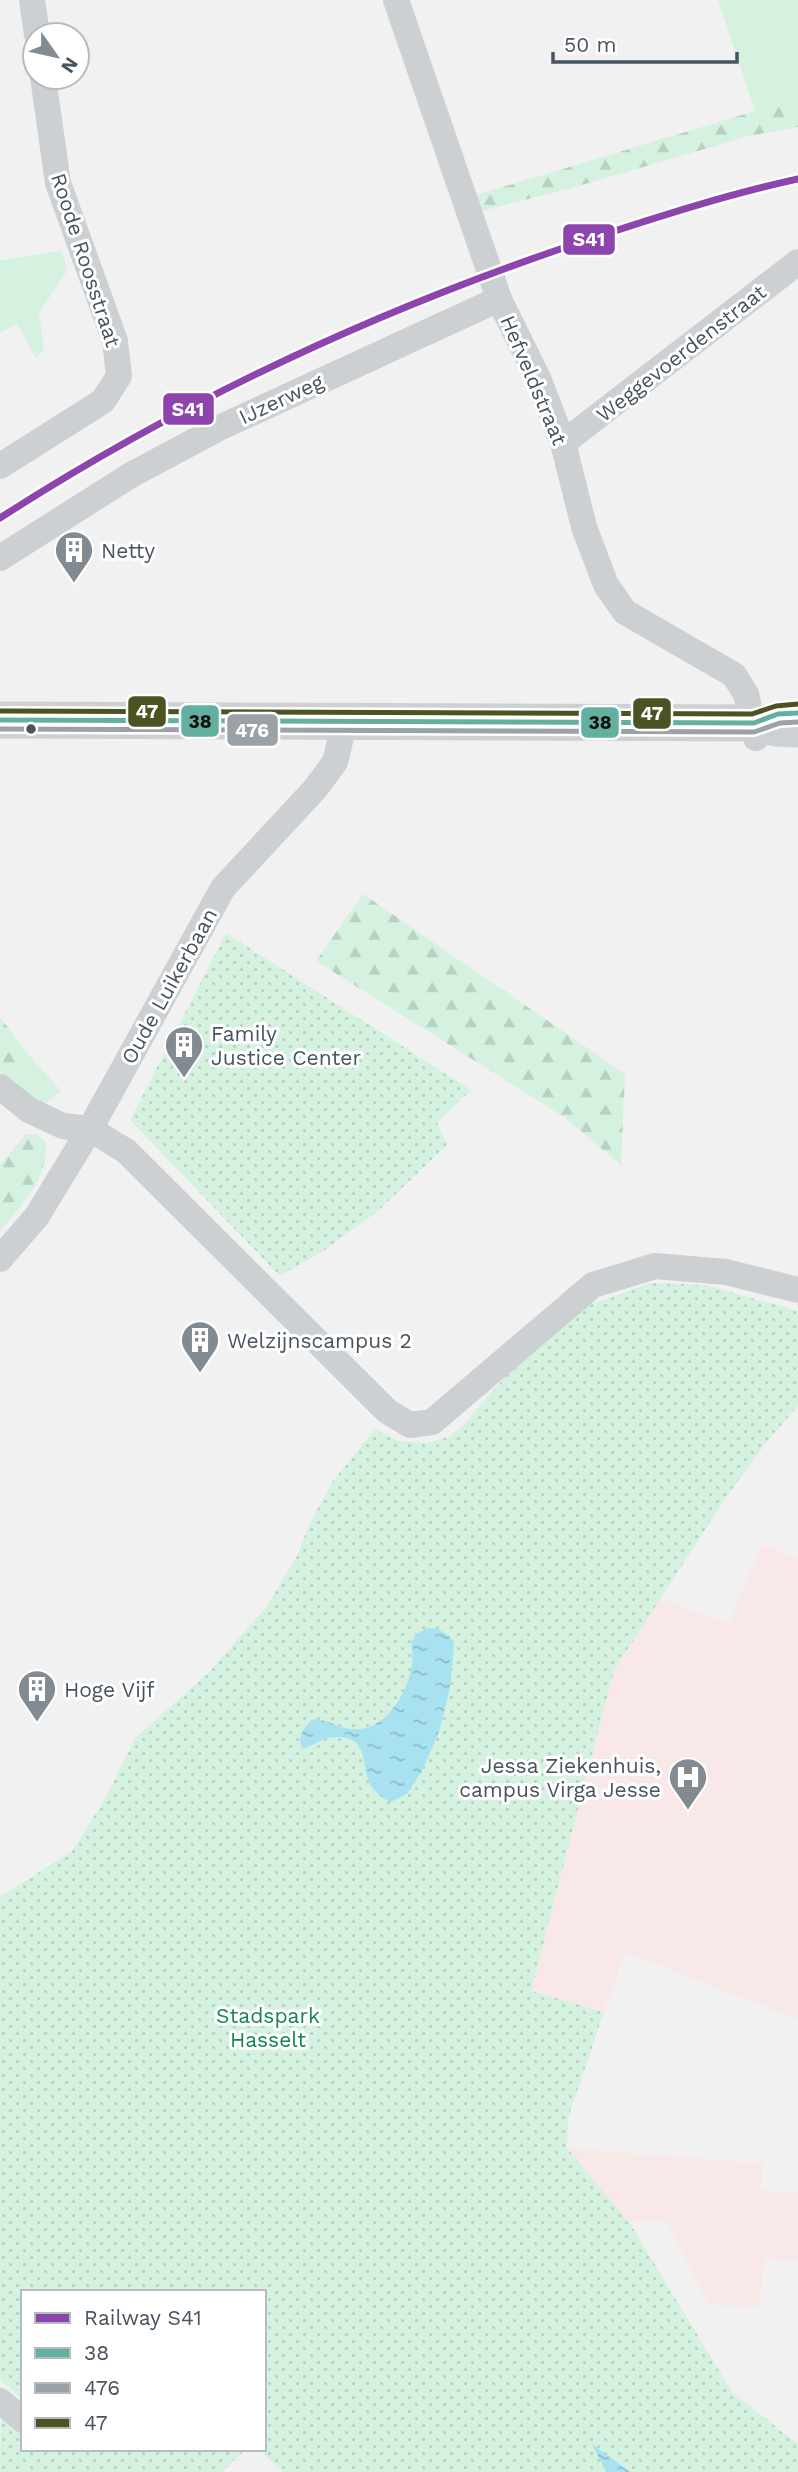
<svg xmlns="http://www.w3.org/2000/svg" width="798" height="2472" viewBox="0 0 798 2472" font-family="'Work Sans',sans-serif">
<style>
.medical{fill:#f8e9e8}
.grass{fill:#d5f2e0}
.forest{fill:url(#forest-firs)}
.park{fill:url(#park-dots)}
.water{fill:url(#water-ripples)}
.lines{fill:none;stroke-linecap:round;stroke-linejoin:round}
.street{stroke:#cdd0d2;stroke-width:26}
.secondary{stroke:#cdd1d3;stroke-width:37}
.bus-1-casing{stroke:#fff;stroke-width:10}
.bus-2-casing{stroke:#fff;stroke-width:10}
.bus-3-casing{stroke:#fff;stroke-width:10}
.bus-1{stroke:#64b0a0;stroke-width:5}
.bus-2{stroke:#9aa1a7;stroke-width:5}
.bus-3{stroke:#4a5321;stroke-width:5}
.rail-1-casing{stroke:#fff;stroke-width:12}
.rail-1{stroke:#8e44ad;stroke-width:7}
.bus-dot{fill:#47545f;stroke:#fff;stroke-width:2.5}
.labels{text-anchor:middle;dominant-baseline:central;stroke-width:6;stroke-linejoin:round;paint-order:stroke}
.street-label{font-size:21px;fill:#47545f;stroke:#fff}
.poi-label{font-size:21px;fill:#47545f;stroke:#fff;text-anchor:start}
.park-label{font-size:21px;fill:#12864c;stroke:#fff}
.line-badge{stroke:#fff;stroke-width:2.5}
.badge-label{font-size:19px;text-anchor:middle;font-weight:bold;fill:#fff}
.pale-badge-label{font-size:19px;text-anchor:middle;font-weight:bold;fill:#111}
</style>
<defs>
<pattern id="forest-firs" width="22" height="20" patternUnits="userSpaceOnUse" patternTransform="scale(1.75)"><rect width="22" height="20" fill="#d5f2e0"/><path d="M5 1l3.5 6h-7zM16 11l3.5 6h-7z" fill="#b8d1c3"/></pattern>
<pattern id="park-dots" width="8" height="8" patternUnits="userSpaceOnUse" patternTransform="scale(1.75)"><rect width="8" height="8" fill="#d5f2e0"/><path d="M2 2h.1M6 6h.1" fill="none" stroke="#b8d1c3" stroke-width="1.8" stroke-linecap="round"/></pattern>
<pattern id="water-ripples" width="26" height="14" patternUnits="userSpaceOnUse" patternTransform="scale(1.75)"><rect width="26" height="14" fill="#a8e2f1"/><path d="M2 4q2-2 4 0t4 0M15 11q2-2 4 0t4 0" fill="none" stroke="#8bbac6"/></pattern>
</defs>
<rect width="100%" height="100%" fill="#f2f1f1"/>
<g class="medical">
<path d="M 763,1544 L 798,1558 L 798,2020 L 625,1952 L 604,2012 L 531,1991 L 614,1670 L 660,1598 L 728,1623 Z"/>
<path d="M 567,2148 L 763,2163 L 761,2190 L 798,2193 L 798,2261 L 765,2259 L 758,2308 L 708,2304 L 665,2220 L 627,2222 Z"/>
</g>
<g class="grass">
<path d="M 718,0 L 798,0 L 798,103 L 755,111 Z"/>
<path d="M 62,251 L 67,271 L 39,313 L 44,349 L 36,358 L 17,324 L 0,333 L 0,260 Z"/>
<path d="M 29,1055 L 61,1091 L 43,1105 L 32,1102 L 2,1074 Z"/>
</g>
<g class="forest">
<path d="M 798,103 L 798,127 L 749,136 L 582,185 L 478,212 L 473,196 L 755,111 Z"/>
<path d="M 363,894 L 625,1074 L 621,1165 L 564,1117 L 316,961 Z"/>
<path d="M 0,1017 L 29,1055 L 2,1074 L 0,1072 Z"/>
<path d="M 26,1134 L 37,1134 L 46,1143 C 47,1180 23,1204 0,1231 L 0,1165 Z"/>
</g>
<g class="park">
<path d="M 226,933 L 471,1090 L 437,1122 L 447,1145 L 378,1211 L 323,1251 L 280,1276 L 130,1120 Z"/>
<path d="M 650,1283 L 706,1285 L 798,1311 L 798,1406 L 765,1444 L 725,1499 L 614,1670 L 531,1991 L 604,2012 L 568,2118 L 567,2148 L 631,2225 L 732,2392 L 798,2444 L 798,2472 L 283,2472 L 258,2449 L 264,2449 L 264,2292 L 23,2292 L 23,2400 L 0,2379 L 0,1897 L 72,1851 L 105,1799 L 135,1738 L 209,1672 L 267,1606 L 297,1556 L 310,1523 L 333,1481 L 375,1429 L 399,1441 L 426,1443 L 449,1437 L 464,1424 L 527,1352 L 584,1307 Z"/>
<path d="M 1,2420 L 17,2430 L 23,2424 L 23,2449 L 246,2449 L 222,2472 L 0,2472 Z"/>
</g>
<g class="water">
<path d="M 428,1628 L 438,1629 L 450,1637 L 454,1645 L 450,1688 L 439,1732 L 422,1771 L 407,1794 L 391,1802 C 382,1798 375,1793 370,1784 C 360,1762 370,1736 334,1737 C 321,1737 314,1747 302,1748 C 297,1736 304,1727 313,1719 C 329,1719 343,1732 361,1729 C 388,1726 409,1690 412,1664 C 413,1657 411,1648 412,1642 C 415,1633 421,1631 428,1628 Z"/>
<path d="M 592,2444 L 630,2472 L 606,2472 Z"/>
</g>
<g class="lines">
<g class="street">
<path d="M 32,0 L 37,35"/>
<path d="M 396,0 L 499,299 L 538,378 L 563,443 L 584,527 L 606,585 L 625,612 L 734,675 L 746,694 L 756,738"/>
<path d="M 563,443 L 798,262"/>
<path d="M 0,466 L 103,401 L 119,376 L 115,341 L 58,183 L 43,77"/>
<path d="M 0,558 L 131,475 L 219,428 L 499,299"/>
<path d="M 0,1087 L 29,1110 L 63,1126 L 90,1129 L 126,1151 L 387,1411 L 410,1425 L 432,1422 L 593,1285 L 655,1266 L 726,1272 L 798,1290"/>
<path d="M 0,1259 L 37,1216 L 90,1129 L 223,888 L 315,789 L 335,762 L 345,721"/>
<path d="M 0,2401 L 23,2420"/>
</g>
<path class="secondary" d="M 0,720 L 754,723 L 776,728 L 798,729"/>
<g class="bus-1-casing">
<path id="bus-1" d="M 0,720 L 754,723 L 778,714 L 798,713"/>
</g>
<g class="bus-2-casing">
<path id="bus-2" d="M 0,729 L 754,732 L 780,723 L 798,722"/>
</g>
<g class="bus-3-casing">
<path id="bus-3" d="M 0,711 L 752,714 L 776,706 L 798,704"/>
</g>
<use href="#bus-1" class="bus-1"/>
<use href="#bus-2" class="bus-2"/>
<use href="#bus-3" class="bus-3"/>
<g class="rail-1-casing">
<path id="rail-1" d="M 0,518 C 182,401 379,309 584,241 C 654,218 725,195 798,179"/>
</g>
<use href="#rail-1" class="rail-1"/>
</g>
<defs>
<g id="building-pin" transform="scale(2.0125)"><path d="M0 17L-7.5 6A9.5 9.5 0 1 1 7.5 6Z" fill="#838b92" stroke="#fff"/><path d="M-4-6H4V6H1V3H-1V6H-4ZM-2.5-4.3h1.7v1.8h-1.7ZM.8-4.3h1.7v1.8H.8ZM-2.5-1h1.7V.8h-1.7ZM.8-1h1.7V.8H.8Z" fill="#fff"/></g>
<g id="hospital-pin" transform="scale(2.0125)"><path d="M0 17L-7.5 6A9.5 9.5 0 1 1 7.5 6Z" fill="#838b92" stroke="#fff"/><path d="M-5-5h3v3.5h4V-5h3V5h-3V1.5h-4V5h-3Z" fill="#fff"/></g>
</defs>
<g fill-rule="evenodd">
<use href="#building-pin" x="74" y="550"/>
<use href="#building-pin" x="184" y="1045"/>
<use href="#building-pin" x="200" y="1340"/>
<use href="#building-pin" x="37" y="1689"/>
<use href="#hospital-pin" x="688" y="1777"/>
</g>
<circle class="bus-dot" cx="31" cy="729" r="6"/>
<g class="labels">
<g class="street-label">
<text transform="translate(86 260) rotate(72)">Roode Roosstraat</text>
<text transform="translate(681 353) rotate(-38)">Weggevoerdenstraat</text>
<text transform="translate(534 380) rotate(67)">Hefveldstraat</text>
<text transform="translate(281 399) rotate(-25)">IJzerweg</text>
<text transform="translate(169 986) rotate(-61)">Oude Luikerbaan</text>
</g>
<g class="poi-label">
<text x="101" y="550">Netty</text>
<text x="211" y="1033">Family<tspan x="211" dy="24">Justice Center</tspan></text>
<text x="227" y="1340">Welzijnscampus 2</text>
<text x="64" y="1689">Hoge Vijf</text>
<text x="661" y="1765" text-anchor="end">Jessa Ziekenhuis,<tspan x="661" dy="24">campus Virga Jesse</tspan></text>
</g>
<g class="park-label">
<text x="268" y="2015">Stadspark<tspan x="268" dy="24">Hasselt</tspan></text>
</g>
</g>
<g class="line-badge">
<rect x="562" y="223" width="54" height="33" rx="7" fill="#8e44ad"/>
<rect x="162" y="392" width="53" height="34" rx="7" fill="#8e44ad"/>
<rect x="127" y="695" width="40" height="33" rx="7" fill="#4a5321"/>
<rect x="632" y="697" width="40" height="33" rx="7" fill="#4a5321"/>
<rect x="180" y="704" width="40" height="34" rx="7" fill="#64b0a0"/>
<rect x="580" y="706" width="40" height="33" rx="7" fill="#64b0a0"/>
<rect x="226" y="713" width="53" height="34" rx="7" fill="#9aa1a7"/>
</g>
<g class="badge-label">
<text x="589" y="246">S41</text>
<text x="188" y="416">S41</text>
<text x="147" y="718">47</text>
<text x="652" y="720">47</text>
<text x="252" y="737">476</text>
</g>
<g class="pale-badge-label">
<text x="200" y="728">38</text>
<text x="600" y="729">38</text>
</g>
<rect x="21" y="2290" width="245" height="161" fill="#ffffff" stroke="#b5bbbf" stroke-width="2"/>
<rect x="35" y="2313" width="35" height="10" fill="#8e44ad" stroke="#b5bbbf" stroke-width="2"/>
<text x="84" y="2325" font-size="21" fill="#47545f">Railway S41</text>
<rect x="35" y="2348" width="35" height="10" fill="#64b0a0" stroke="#b5bbbf" stroke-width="2"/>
<text x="84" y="2360" font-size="21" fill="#47545f">38</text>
<rect x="35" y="2383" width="35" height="10" fill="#9aa1a7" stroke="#b5bbbf" stroke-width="2"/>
<text x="84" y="2395" font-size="21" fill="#47545f">476</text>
<rect x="35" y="2418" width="35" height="10" fill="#4a5321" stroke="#b5bbbf" stroke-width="2"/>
<text x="84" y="2430" font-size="21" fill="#47545f">47</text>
<g transform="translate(56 56) rotate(124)"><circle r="33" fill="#ffffff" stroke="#b5bbbf" stroke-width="2"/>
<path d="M0-5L12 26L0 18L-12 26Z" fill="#838b92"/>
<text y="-10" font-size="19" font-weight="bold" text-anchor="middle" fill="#47545f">N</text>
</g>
<path d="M553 52v10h184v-10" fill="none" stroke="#47545f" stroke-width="3.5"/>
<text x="564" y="52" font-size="21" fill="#47545f" stroke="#ffffff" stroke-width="5" paint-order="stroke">50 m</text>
</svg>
